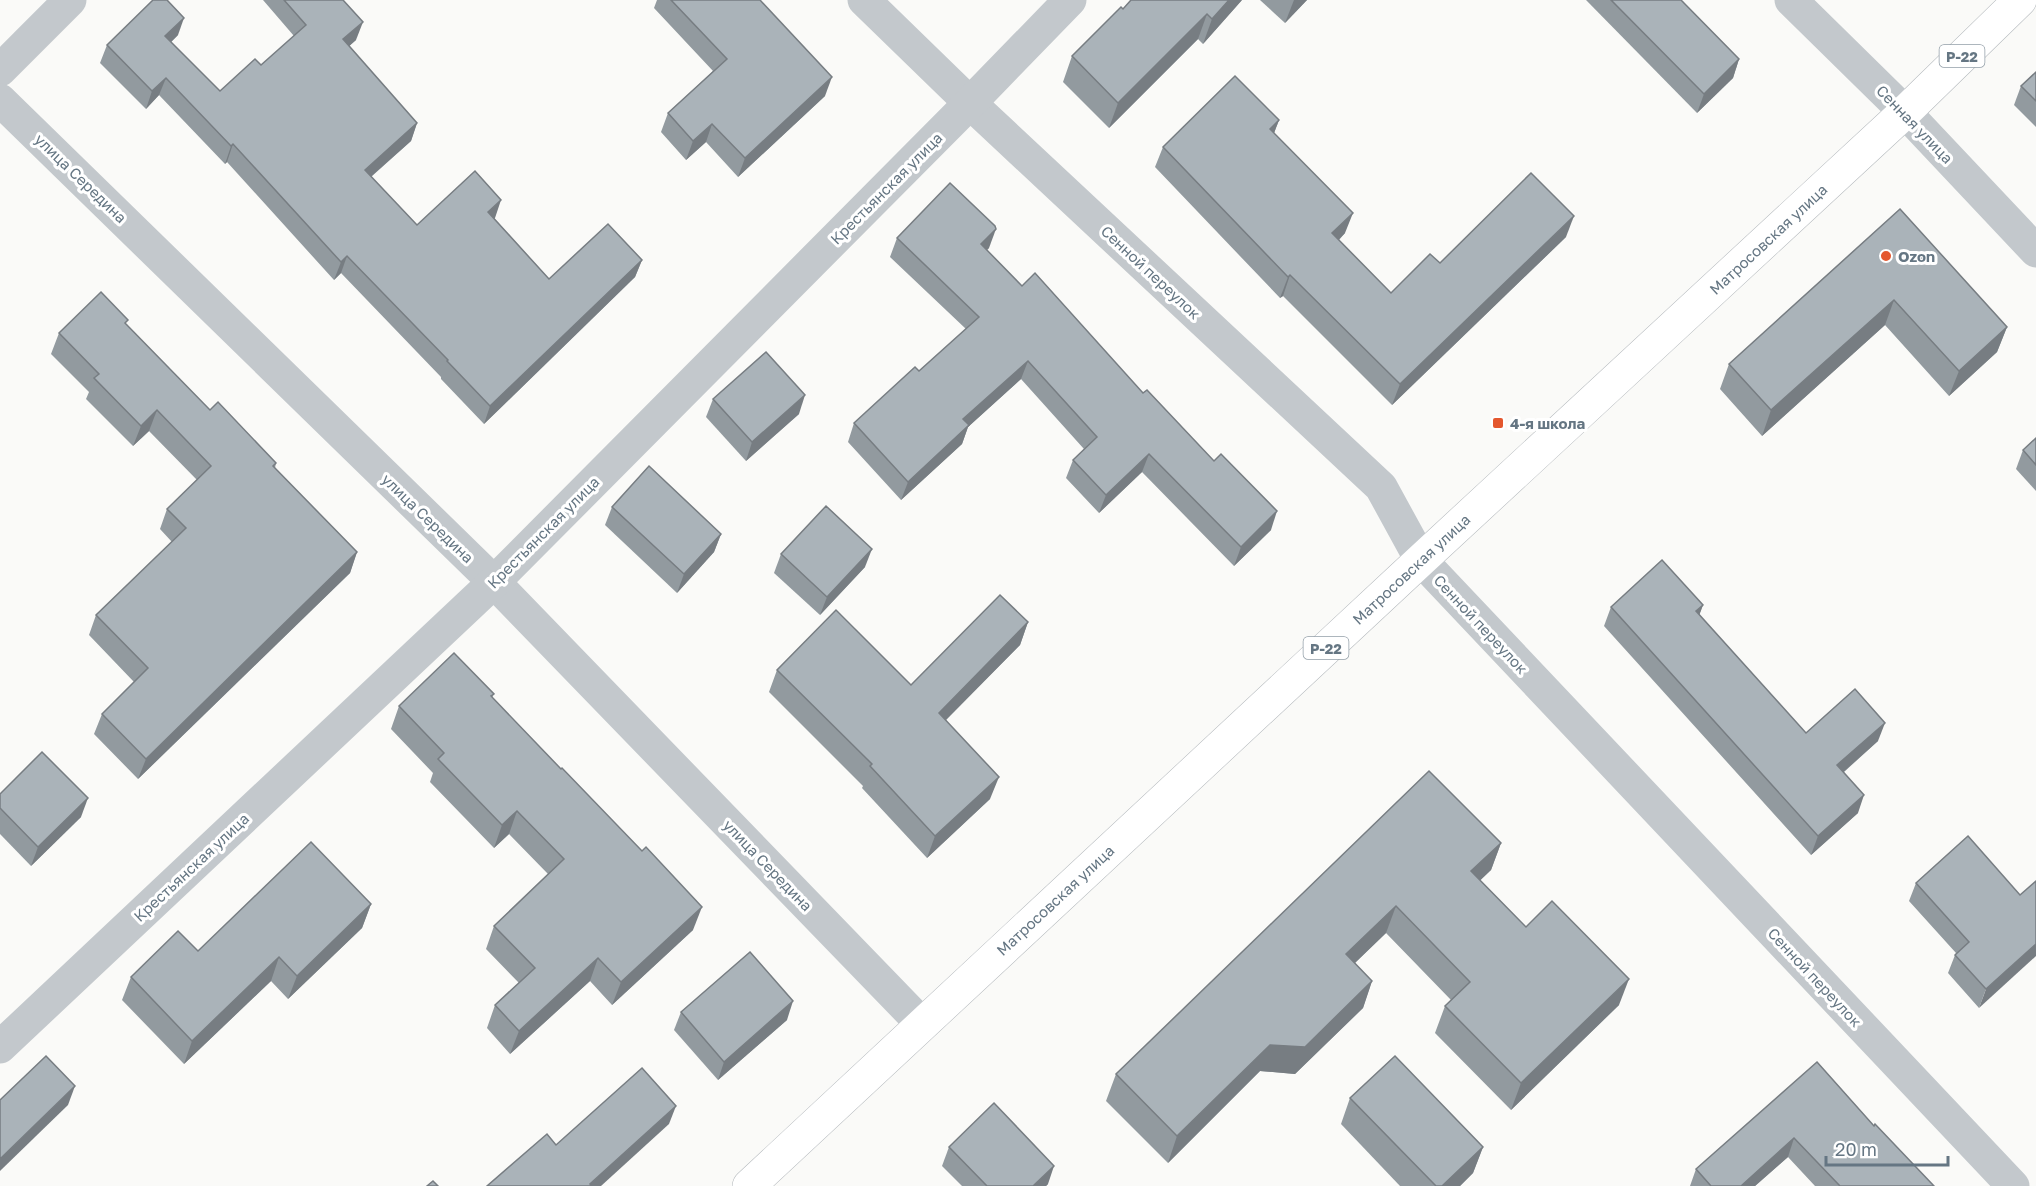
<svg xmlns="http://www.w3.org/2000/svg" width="2036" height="1186" viewBox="0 0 2036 1186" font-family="'Golos Text',sans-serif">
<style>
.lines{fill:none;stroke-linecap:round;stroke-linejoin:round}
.highway-casing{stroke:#b4b9bd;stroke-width:34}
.street{stroke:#c3c8cc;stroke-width:33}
.highway{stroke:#fff;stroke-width:33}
.wall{fill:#929a9f}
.shaded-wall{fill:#777d82}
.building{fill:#aab3b9;stroke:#777d82;stroke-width:1.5}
.poi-dot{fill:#e4572e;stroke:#fff;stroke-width:2}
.labels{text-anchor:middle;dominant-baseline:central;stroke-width:6;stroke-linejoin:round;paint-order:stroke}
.shield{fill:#fff;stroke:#939fa8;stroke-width:1.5}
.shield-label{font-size:14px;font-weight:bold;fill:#657683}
.street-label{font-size:15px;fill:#657683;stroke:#fff}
.poi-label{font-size:15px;font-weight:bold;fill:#657683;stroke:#fff;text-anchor:start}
</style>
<rect width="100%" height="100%" fill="#fafaf8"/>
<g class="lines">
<g class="highway-casing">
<path id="highway" d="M 749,1186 L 1421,560 L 1905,112 L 2020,0"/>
</g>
<g class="street">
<path d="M 864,0 L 970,103 L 1381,487 L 1421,560 L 2013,1186"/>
<path d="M 1791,0 L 1905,112 L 2036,251"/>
<path d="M 0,70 L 70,0"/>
<path d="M 0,100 L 494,582 L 922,1024"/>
<path d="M 0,1047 L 494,582 L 970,103 L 1070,0"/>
</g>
<use href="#highway" class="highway"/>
</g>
<g class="wall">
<path d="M 263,0 L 343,0 L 356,40 L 349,46 L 417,123 L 411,141 L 371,177 L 417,225 L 495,218 L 494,218 L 549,279 L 642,260 L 635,277 L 484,424 L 441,379 L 441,377 L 341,273 L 334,280 L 227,162 L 225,164 L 159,95 L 146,109 L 100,63 L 107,45 L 178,35 L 171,42 L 220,91 L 261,65 L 294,36 Z"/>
<path d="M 657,0 L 760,0 L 825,96 L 738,177 L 706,142 L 686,160 L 661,132 L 668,113 L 713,71 L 654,8 Z"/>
<path d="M 1242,0 L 1203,44 L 1198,39 L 1109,128 L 1063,82 L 1072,56 Z"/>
<path d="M 1260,0 L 1307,0 L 1285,23 Z"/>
<path d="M 1586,0 L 1681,0 L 1739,59 L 1733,78 L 1697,113 Z"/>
<path d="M 2036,72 L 2036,127 L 2014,105 L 2021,86 Z"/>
<path d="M 1279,120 L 1274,133 L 1345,233 L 1339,240 L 1391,293 L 1440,263 L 1566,237 L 1392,405 L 1283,296 L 1280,298 L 1155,167 L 1163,147 Z"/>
<path d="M 1900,209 L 2007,327 L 1997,352 L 1949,396 L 1885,325 L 1762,436 L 1720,389 L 1729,364 Z"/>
<path d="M 897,238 L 989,248 L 987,250 L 1022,286 L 1143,393 L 1271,530 L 1234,566 L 1142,472 L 1099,513 L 1066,478 L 1073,460 L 1084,449 L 1021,379 L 968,427 L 962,444 L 901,500 L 848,442 L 854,423 L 919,371 L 966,329 L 890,257 Z"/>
<path d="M 126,325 L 210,410 L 276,463 L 275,468 L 357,552 L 350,573 L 138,779 L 94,734 L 102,714 L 134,682 L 89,635 L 96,615 L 172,542 L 160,529 L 167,509 L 197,480 L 149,431 L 133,446 L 86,399 L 89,392 L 51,354 L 59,333 Z"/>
<path d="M 713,399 L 799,414 L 746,461 L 706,417 Z"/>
<path d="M 2036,438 L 2036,491 L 2016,469 L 2023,450 Z"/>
<path d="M 612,507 L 721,534 L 714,552 L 677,593 L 605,525 Z"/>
<path d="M 781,554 L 865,567 L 820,615 L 774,573 Z"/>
<path d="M 1703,605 L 1699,615 L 1806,733 L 1878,741 L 1844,772 L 1858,813 L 1811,855 L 1604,626 L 1611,607 Z"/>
<path d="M 1028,622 L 1020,645 L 946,720 L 990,799 L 927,858 L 862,788 L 863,786 L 769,692 L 777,670 L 911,685 Z"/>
<path d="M 494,694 L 492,698 L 693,930 L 612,1005 L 590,981 L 510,1054 L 487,1028 L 495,1005 L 519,983 L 486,949 L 494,926 L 548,874 L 509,834 L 494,848 L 430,782 L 433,773 L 391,729 L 399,706 Z"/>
<path d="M 0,794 L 81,817 L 31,866 L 0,834 Z"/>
<path d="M 1501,843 L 1491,870 L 1480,880 L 1526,927 L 1619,1005 L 1511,1110 L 1435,1033 L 1445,1006 L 1451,1000 L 1386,933 L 1355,963 L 1372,981 L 1363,1008 L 1295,1074 L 1260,1071 L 1168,1163 L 1106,1101 L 1116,1074 Z"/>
<path d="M 1916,883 L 2020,895 L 1979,1008 L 1948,973 L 1955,955 L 1956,953 L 1909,901 Z"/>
<path d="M 371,904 L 362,928 L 288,999 L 271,981 L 184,1064 L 122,1000 L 131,977 L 198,951 Z"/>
<path d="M 681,1012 L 787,1020 L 718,1080 L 674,1030 Z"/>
<path d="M 1817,1062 L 1874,1126 L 1934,1186 L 1815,1186 L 1788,1157 L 1755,1186 L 1690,1186 L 1696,1169 Z"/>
<path d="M 1350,1098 L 1483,1147 L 1473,1173 L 1460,1186 L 1400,1186 L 1341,1124 Z"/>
<path d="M 949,1147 L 1048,1184 L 1046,1186 L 962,1186 L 942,1166 Z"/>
</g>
<g class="shaded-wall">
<path d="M 1229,0 L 1242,0 L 1203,44 L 1212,19 Z"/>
<path d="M 1294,0 L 1307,0 L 1285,23 Z"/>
<path d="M 1207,14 L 1198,39 L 1109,128 L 1118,103 Z"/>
<path d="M 184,18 L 178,35 L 159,54 L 165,36 Z"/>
<path d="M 363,22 L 356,40 L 337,57 L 343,39 Z"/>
<path d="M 1739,59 L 1733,78 L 1697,113 L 1704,94 Z"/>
<path d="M 832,77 L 825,96 L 738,177 L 745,158 Z"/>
<path d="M 166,78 L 159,95 L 146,109 L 152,91 Z"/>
<path d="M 1279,120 L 1271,141 L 1270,129 Z"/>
<path d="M 417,123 L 411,141 L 358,188 L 365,170 Z"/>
<path d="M 712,124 L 706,142 L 686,160 L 693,141 Z"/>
<path d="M 233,144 L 227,162 L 225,164 L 231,146 Z"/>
<path d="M 501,200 L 495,218 L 482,229 L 488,212 Z"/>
<path d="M 1353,213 L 1345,233 L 1325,254 L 1332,233 Z"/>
<path d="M 1574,216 L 1566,237 L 1392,405 L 1400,384 Z"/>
<path d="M 996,229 L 989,248 L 974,262 L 981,244 Z"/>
<path d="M 347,256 L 341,273 L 334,280 L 341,262 Z"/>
<path d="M 642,260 L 635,277 L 484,424 L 490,406 Z"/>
<path d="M 1290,275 L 1283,296 L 1280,298 L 1288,277 Z"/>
<path d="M 1894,300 L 1885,325 L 1762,436 L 1771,410 Z"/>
<path d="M 2007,327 L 1997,352 L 1949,396 L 1959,371 Z"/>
<path d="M 1028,361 L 1021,379 L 968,427 L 962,444 L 901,500 L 908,482 L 963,419 Z"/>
<path d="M 805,395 L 799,414 L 746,461 L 752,442 Z"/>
<path d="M 157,410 L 149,431 L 133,446 L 141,426 Z"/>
<path d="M 1149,454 L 1142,472 L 1099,513 L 1106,495 Z"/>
<path d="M 1277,511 L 1271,530 L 1234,566 L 1241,547 Z"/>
<path d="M 721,534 L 714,552 L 677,593 L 684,574 Z"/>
<path d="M 872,549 L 865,567 L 820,615 L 827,597 Z"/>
<path d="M 357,552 L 350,573 L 138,779 L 146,759 Z"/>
<path d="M 1703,605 L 1696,624 L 1696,611 Z"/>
<path d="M 1028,622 L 1020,645 L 931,735 L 939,713 Z"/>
<path d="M 1885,723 L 1878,741 L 1831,783 L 1837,765 Z"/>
<path d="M 999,777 L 990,799 L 927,858 L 935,836 Z"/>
<path d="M 1864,795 L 1858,813 L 1811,855 L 1818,836 Z"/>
<path d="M 88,798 L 81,817 L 31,866 L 38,847 Z"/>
<path d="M 517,811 L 509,834 L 494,848 L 502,825 Z"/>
<path d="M 1501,843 L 1491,870 L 1462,898 L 1471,871 Z"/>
<path d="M 371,904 L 362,928 L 288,999 L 297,976 Z"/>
<path d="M 1396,906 L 1386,933 L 1336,981 L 1346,954 Z"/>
<path d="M 702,907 L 693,930 L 612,1005 L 621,982 Z"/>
<path d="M 2036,944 L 2036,956 L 1979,1008 L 1986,989 Z"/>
<path d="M 279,957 L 271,981 L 184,1064 L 192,1041 Z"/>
<path d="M 598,958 L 590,981 L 510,1054 L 519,1031 Z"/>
<path d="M 1629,979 L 1619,1005 L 1511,1110 L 1521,1083 Z"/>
<path d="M 1372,981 L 1363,1008 L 1295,1074 L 1260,1071 L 1168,1163 L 1177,1136 L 1270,1045 Z"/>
<path d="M 793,1001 L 787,1020 L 718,1080 L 724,1062 Z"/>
<path d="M 75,1086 L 68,1105 L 0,1171 L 0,1159 Z"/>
<path d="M 676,1106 L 669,1124 L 601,1186 L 589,1186 L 590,1184 Z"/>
<path d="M 1794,1138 L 1788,1157 L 1755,1186 L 1741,1186 Z"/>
<path d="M 1483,1147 L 1473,1173 L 1460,1186 L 1442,1186 Z"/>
<path d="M 1054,1166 L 1048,1184 L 1046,1186 L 1033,1186 Z"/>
</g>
<g class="building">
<path d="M 153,0 L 167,0 L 184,18 L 165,36 L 220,91 L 255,59 L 261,65 L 306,25 L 284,0 L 343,0 L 363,22 L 343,39 L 417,123 L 365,170 L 417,225 L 475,171 L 501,200 L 488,212 L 549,279 L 608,224 L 642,260 L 490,406 L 447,361 L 448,360 L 347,256 L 341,262 L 233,144 L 231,146 L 166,78 L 152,91 L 107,45 Z"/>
<path d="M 671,0 L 760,0 L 832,77 L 745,158 L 712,124 L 693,141 L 668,113 L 727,59 Z"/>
<path d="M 1131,0 L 1229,0 L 1212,19 L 1207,14 L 1118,103 L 1072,56 L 1121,7 L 1123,9 Z"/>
<path d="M 1611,0 L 1681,0 L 1739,59 L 1704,94 Z"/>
<path d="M 2036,72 L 2036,101 L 2021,86 Z"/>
<path d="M 1235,76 L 1279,120 L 1270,129 L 1353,213 L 1332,233 L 1391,293 L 1430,254 L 1440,263 L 1531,173 L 1574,216 L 1400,384 L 1290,275 L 1288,277 L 1163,147 Z"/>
<path d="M 950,183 L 995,226 L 996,229 L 981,244 L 1022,286 L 1035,273 L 1143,393 L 1147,390 L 1214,461 L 1221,454 L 1277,511 L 1241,547 L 1149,454 L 1106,495 L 1073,460 L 1097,437 L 1028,361 L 963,419 L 969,425 L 908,482 L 854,423 L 915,367 L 919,371 L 979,317 L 897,238 Z"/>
<path d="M 1900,209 L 2007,327 L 1959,371 L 1894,300 L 1771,410 L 1729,364 Z"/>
<path d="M 101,292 L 128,320 L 125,323 L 210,410 L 218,402 L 276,463 L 273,466 L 357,552 L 146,759 L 102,714 L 148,668 L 96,615 L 186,528 L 167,509 L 211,466 L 157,410 L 141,426 L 94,378 L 99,374 L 59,333 Z"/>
<path d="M 766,352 L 805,395 L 752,442 L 713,399 Z"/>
<path d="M 2036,438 L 2036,465 L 2023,450 Z"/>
<path d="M 649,466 L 721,534 L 684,574 L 612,507 Z"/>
<path d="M 826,506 L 872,549 L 827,597 L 781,554 Z"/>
<path d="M 1662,560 L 1703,605 L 1696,611 L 1806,733 L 1855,689 L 1885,723 L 1837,765 L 1864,795 L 1818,836 L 1611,607 Z"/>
<path d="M 1000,595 L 1028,622 L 939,713 L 999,777 L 935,836 L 870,766 L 872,764 L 777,670 L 836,610 L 911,685 Z"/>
<path d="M 454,653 L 494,694 L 491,696 L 561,769 L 562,768 L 642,851 L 646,847 L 702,907 L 621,982 L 598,958 L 519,1031 L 495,1005 L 535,968 L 494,926 L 564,859 L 517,811 L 502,825 L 438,759 L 444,753 L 399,706 Z"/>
<path d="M 42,752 L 88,798 L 38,847 L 0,808 L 0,794 Z"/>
<path d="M 1429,771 L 1501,843 L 1471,871 L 1526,927 L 1552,901 L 1629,979 L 1521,1083 L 1445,1006 L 1470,982 L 1396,906 L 1346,954 L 1372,981 L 1305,1047 L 1270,1045 L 1177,1136 L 1116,1074 Z"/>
<path d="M 1968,836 L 2020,895 L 2036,881 L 2036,944 L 1986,989 L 1955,955 L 1969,942 L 1916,883 Z"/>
<path d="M 311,842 L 371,904 L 297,976 L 279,957 L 192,1041 L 131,977 L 178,931 L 198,951 Z"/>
<path d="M 750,952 L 793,1001 L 724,1062 L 681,1012 Z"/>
<path d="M 46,1056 L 75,1086 L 0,1159 L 0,1100 Z"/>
<path d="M 1395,1056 L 1483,1147 L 1442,1186 L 1436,1186 L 1350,1098 Z"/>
<path d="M 1817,1062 L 1874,1126 L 1875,1124 L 1934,1186 L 1840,1186 L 1794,1138 L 1741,1186 L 1711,1186 L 1696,1169 Z"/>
<path d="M 642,1068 L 676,1106 L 590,1184 L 591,1186 L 487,1186 L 547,1134 L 556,1145 Z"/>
<path d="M 994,1103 L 1054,1166 L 1033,1186 L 987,1186 L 949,1147 Z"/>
<path d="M 433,1181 L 438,1186 L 427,1186 Z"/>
</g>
<g class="poi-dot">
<circle cx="1886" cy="256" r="6"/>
<rect x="1492" y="417" width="12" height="12" rx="3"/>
</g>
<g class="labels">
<g class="shield">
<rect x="1939.5" y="45" width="45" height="22" rx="4.5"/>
<rect x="1303.5" y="637" width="45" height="22" rx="4.5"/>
</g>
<g class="shield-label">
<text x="1962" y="56">Р-22</text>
<text x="1326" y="648">Р-22</text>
</g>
<g class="street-label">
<text transform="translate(1915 124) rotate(46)">Сенная улица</text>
<text transform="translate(81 178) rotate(44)">улица Середина</text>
<text transform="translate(886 188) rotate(-45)">Крестьянская улица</text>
<text transform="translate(1768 239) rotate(-43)">Матросовская улица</text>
<text transform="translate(1151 272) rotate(43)">Сенной переулок</text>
<text transform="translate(428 518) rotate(44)">улица Середина</text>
<text transform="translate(543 532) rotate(-45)">Крестьянская улица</text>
<text transform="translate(1411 569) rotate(-43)">Матросовская улица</text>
<text transform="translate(1481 624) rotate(47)">Сенной переулок</text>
<text transform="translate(768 865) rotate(46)">улица Середина</text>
<text transform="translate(191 867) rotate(-43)">Крестьянская улица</text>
<text transform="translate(1055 900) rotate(-43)">Матросовская улица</text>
<text transform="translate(1815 977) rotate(47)">Сенной переулок</text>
</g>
<g class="poi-label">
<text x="1898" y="256">Ozon</text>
<text x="1510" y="423">4-я школа</text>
</g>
</g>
<path d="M1826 1156v9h122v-9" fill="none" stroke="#657683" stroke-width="3"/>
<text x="1835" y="1156" font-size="18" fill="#657683" stroke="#ffffff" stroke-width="4.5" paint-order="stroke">20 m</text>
</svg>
